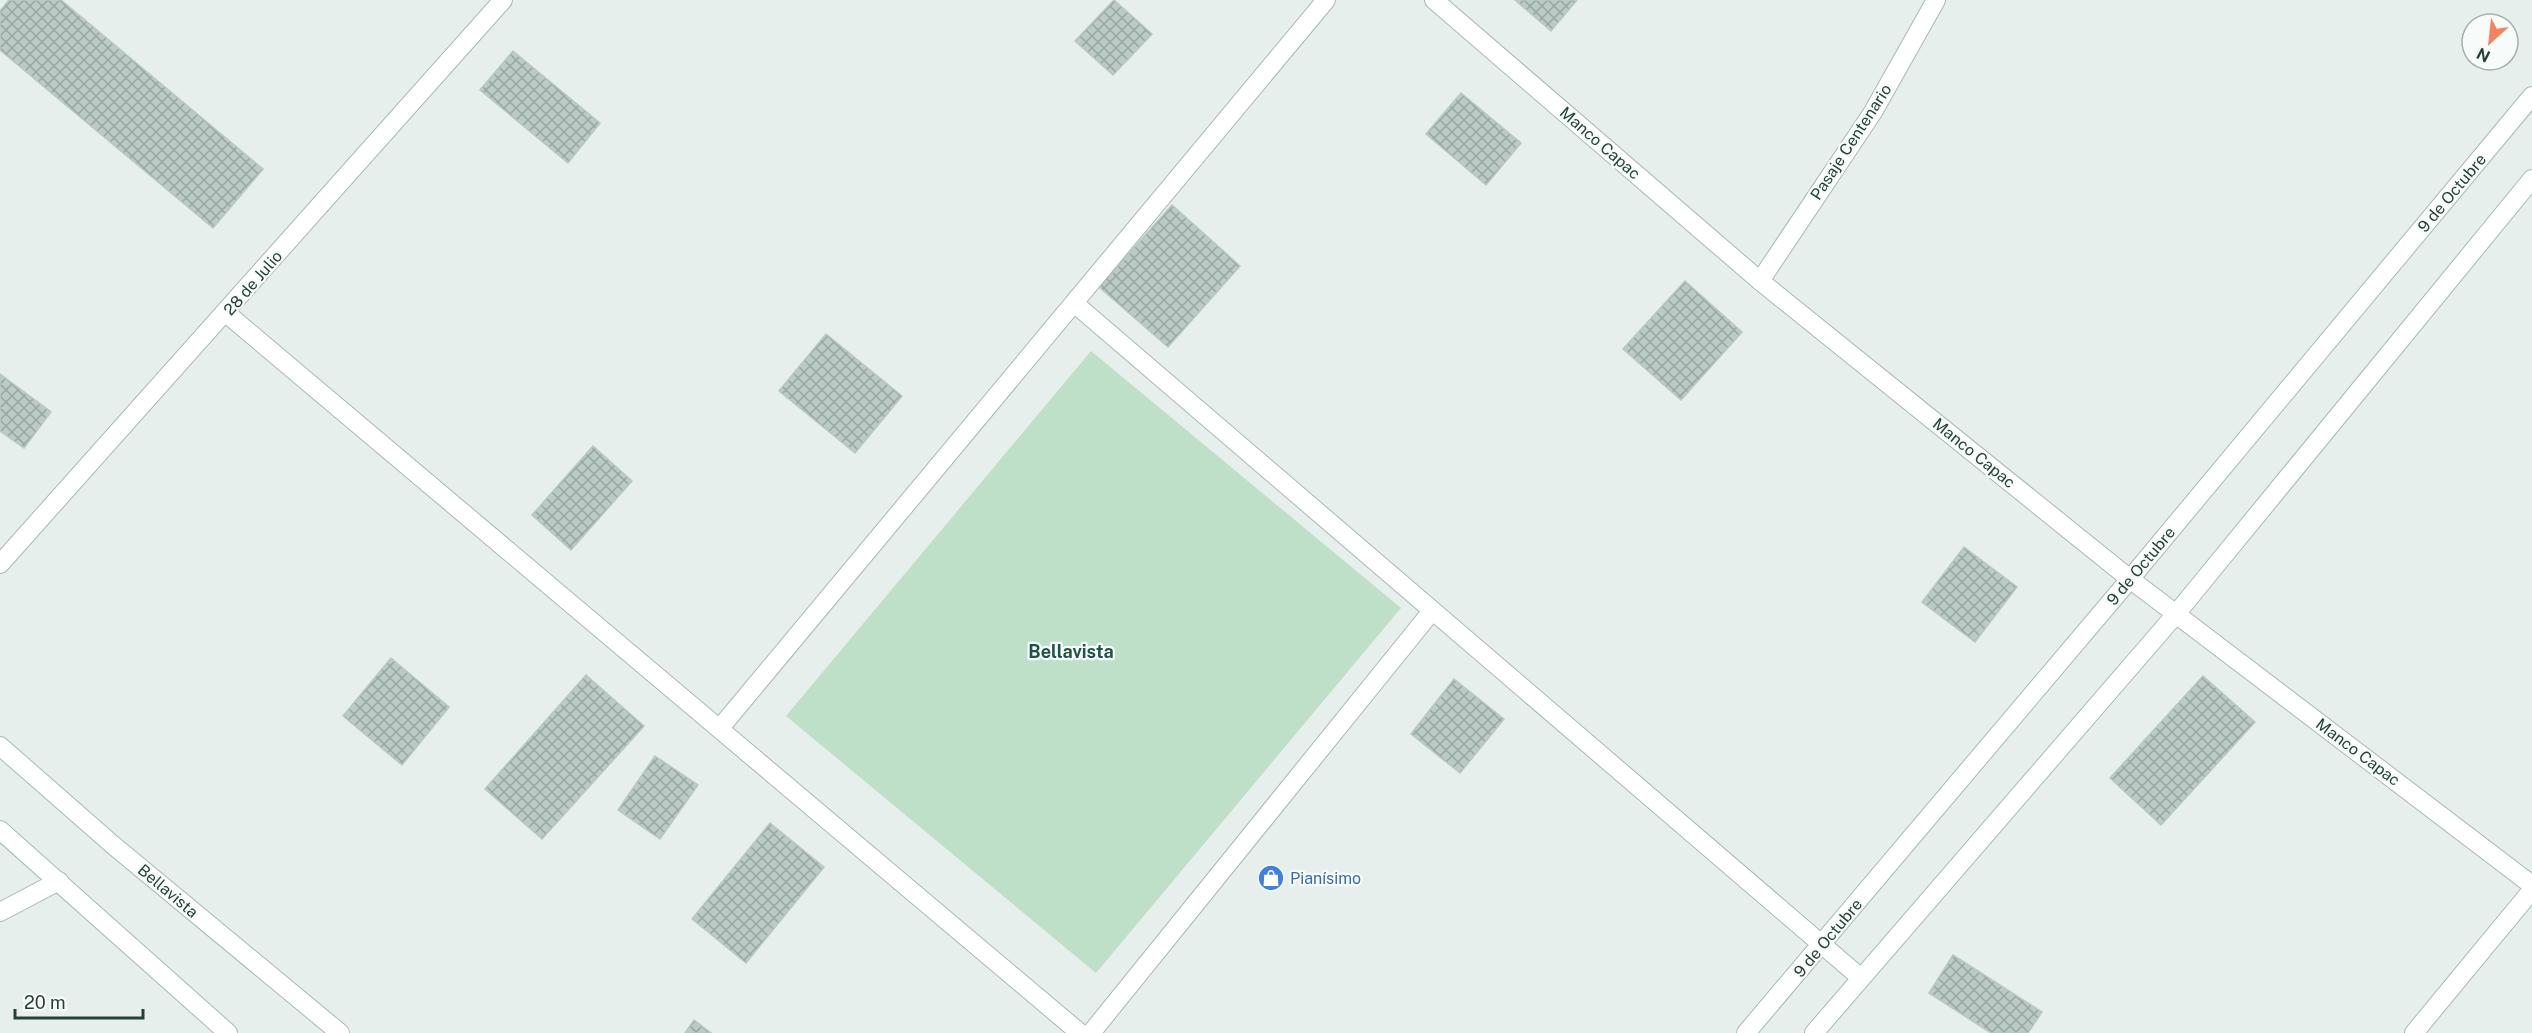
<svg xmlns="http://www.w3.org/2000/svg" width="2532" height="1033" viewBox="0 0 2532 1033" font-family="'Public Sans',sans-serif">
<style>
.green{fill:#bfe0c8}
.building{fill:url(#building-cross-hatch);stroke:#b8c9c2;stroke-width:1.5}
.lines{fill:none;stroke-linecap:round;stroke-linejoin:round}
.street-casing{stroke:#a8b8b2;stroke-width:20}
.secondary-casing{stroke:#a4bbb3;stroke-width:20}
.street{stroke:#fff;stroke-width:18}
.secondary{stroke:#fff;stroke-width:18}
.labels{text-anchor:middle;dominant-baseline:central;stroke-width:4.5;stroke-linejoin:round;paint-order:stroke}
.street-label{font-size:16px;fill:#24423a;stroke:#f7fbf9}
.shop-label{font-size:16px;fill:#366cbe;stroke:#f7fbf9;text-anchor:start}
.neighbourhood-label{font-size:18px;font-weight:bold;fill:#1f5548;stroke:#f7fbf9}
</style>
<defs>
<pattern id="building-cross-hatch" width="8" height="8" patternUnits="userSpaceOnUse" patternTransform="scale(1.5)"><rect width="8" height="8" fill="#bbcac4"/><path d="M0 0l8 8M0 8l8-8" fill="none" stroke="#98a6a0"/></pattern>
</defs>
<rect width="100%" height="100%" fill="#e6efeb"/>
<path class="green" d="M 1091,351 L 1401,608 L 1096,973 L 786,716 Z"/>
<g class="building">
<path d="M 9,0 L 61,0 L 263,169 L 213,228 L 0,50 L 0,11 Z"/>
<path d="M 1114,0 L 1152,34 L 1113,75 L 1075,41 Z"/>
<path d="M 1515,0 L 1577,0 L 1551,31 Z"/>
<path d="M 513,51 L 600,123 L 568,163 L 480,90 Z"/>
<path d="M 1461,93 L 1521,143 L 1486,185 L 1426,134 Z"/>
<path d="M 1172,205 L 1240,266 L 1168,347 L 1099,287 Z"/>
<path d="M 1685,281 L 1742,332 L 1681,400 L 1623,349 Z"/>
<path d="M 826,334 L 902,396 L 855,453 L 779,391 Z"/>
<path d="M 0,374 L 51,412 L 24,448 L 0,431 Z"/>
<path d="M 593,446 L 632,481 L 571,550 L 532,515 Z"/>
<path d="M 1964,547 L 2017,587 L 1975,642 L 1922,602 Z"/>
<path d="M 391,658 L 449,707 L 402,765 L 343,716 Z"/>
<path d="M 586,675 L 644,726 L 542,839 L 485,789 Z"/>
<path d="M 2203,676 L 2255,722 L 2161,825 L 2110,778 Z"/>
<path d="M 1454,679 L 1504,719 L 1460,773 L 1411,734 Z"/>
<path d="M 655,756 L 698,785 L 660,839 L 618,810 Z"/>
<path d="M 770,823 L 824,867 L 746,963 L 692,919 Z"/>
<path d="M 1953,955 L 2042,1012 L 2028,1033 L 1991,1033 L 1929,993 Z"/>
<path d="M 694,1020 L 711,1033 L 685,1033 Z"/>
</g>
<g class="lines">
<g class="street-casing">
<g id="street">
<path d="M 1434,0 L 1760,281 L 2130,579 L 2532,885"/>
<path d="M 1760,281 L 1873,112 L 1936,0"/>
<path d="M 1074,303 L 1861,978"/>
<path d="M 226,313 L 1080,1033"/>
<path d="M 0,564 L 503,0"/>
<path d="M 720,728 L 1326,0"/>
<path d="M 0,912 L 59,881"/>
<path d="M 1091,1033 L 1432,611"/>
<path d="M 2414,1033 L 2532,890"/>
</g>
</g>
<g class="secondary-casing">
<g id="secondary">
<path d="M 0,746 L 113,845 L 340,1033"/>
<path d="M 0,830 L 228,1033"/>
<path d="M 1746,1033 L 2130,579 L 2532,96"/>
<path d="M 1814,1033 L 2176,614 L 2532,179"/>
</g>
</g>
<use href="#street" class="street"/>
<use href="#secondary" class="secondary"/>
</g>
<defs>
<g id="shop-disc" transform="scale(1.35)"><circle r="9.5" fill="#3f7fe0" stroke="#f7fbf9"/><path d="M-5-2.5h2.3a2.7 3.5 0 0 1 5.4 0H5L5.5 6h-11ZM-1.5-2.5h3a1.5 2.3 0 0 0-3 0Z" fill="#fff"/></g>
</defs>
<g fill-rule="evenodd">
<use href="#shop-disc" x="1271" y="878"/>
</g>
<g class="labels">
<g class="street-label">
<text transform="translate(1851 142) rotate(-57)">Pasaje Centenario</text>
<text transform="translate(1600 143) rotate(41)">Manco Capac</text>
<text transform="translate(2452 193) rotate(-50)">9 de Octubre</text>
<text transform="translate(253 283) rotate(-49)">28 de Julio</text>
<text transform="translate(1974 453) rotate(39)">Manco Capac</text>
<text transform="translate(2141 566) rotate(-50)">9 de Octubre</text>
<text transform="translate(2358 752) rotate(37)">Manco Capac</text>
<text transform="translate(168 891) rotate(40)">Bellavista</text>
<text transform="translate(1828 938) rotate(-50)">9 de Octubre</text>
</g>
<g class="shop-label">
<text x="1290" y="878">Pianísimo</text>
</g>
<g class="neighbourhood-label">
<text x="1071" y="651">Bellavista</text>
</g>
</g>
<g transform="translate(2490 42) rotate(207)"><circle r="28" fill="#f7fbf9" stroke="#a3b1ad" stroke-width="1.5"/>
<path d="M0-4.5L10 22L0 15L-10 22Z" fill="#f4845f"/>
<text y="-9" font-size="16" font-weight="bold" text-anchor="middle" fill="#24423a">N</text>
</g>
<path d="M15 1009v9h128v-9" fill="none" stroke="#24423a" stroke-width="3"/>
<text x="24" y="1009" font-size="18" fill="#24423a" stroke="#f7fbf9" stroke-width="4.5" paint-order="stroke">20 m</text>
</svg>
